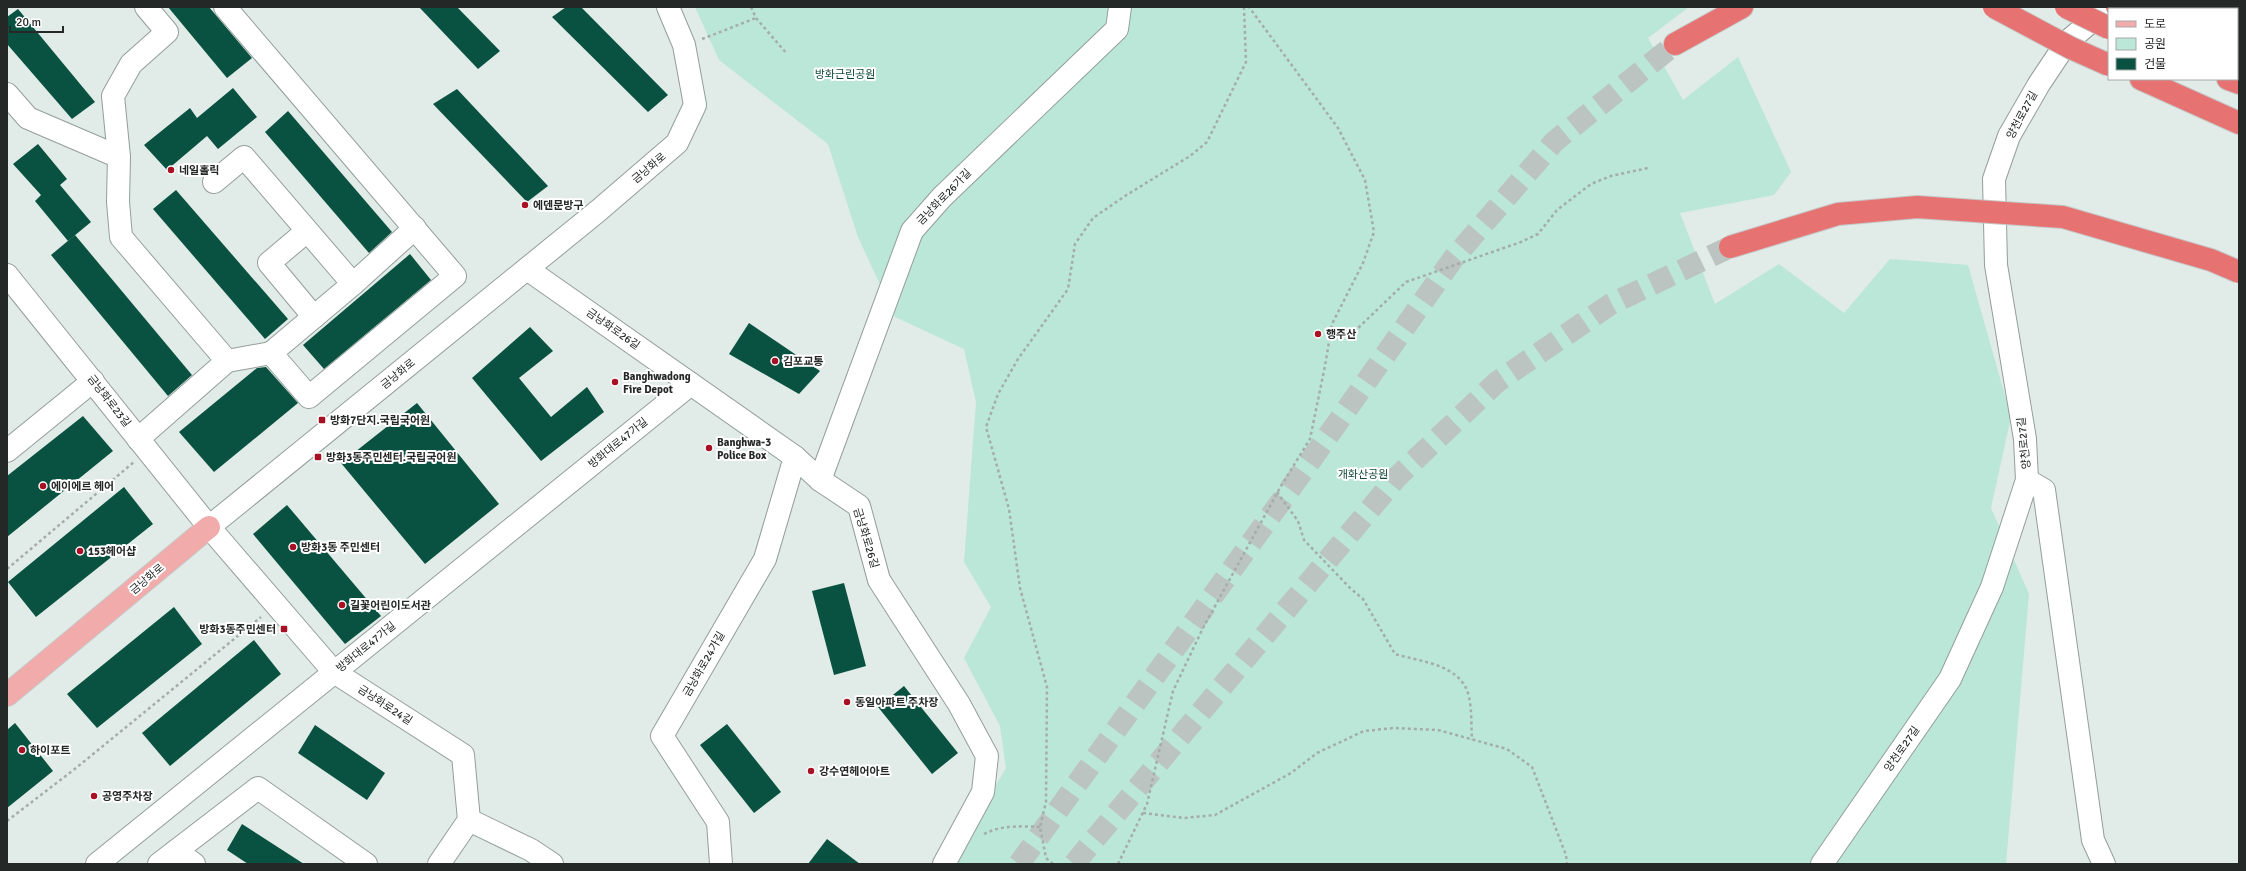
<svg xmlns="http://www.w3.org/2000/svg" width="2246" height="871" viewBox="0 0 2246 871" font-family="Signika,'Noto Sans KR',sans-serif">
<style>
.green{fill:#bae7d7}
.building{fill:#095140}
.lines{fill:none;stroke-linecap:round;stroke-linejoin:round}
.highway-tunnel{stroke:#bbc4c0;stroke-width:22;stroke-dasharray:22 11;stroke-linecap:butt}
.minor-casing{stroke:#949e9a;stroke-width:24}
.major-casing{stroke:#c6c7c7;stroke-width:24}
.highway-casing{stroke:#c6c7c7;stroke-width:24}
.path{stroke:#a4ada9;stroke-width:2.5;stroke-dasharray:3 3;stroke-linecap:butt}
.minor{stroke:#fff;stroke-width:22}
.major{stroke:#f0abaa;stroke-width:22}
.highway{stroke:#e67371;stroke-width:22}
.highway-bridge-casing{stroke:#c6c7c7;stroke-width:24;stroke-linecap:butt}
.highway-bridge{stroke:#e67371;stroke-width:22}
.poi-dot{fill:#a81124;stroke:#fff;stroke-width:1.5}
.labels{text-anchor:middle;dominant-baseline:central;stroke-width:4;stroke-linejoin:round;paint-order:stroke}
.park-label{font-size:11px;fill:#0f4638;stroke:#fff}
.street-label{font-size:11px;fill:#242826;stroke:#fff}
.poi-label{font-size:11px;font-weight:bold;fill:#242826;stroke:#fff;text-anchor:start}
</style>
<rect width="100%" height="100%" fill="#e1ebe7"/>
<path class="green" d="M 695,7 L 1689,7 L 1648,38 L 1683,100 L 1738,57 L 1791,172 L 1774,195 L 1680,213 L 1715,304 L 1779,264 L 1844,313 L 1890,259 L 1968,265 L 2011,417 L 1991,508 L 2029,594 L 2006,864 L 950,864 L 1006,768 L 1000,726 L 964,658 L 991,607 L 964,562 L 976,402 L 964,349 L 895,317 L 858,237 L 828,144 L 719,60 Z"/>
<g class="building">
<path d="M 168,7 L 209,7 L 252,58 L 227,78 Z"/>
<path d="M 419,7 L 457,7 L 500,51 L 478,69 Z"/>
<path d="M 566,7 L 581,7 L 668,95 L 648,112 L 552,17 Z"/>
<path d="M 18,9 L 95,102 L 72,119 L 7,44 L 7,17 Z"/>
<path d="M 233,88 L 257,117 L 218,149 L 207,136 L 167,170 L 144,145 L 190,108 L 197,118 Z"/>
<path d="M 457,89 L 548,186 L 527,202 L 433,104 Z"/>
<path d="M 288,111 L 392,232 L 369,253 L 265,132 Z"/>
<path d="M 38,144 L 67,179 L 60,185 L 91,222 L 68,241 L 35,201 L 41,195 L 13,164 Z"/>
<path d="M 176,190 L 288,319 L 265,339 L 153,209 Z"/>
<path d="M 75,235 L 192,375 L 168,396 L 51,255 Z"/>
<path d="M 410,254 L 431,280 L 324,369 L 303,345 Z"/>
<path d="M 749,323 L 820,371 L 799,394 L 729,354 Z"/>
<path d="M 530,327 L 553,351 L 519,378 L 551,417 L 587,387 L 604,412 L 541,461 L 472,378 Z"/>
<path d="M 266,367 L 298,403 L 214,472 L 179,432 L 257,368 Z"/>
<path d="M 417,403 L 499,504 L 425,564 L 341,463 Z"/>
<path d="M 83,416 L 113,451 L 7,537 L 7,476 Z"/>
<path d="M 124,487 L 153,524 L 36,617 L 8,582 Z"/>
<path d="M 287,505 L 381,616 L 345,644 L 253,534 Z"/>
<path d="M 844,583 L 866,666 L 834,675 L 812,591 Z"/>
<path d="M 174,607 L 202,644 L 97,728 L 67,694 Z"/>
<path d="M 254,640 L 281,674 L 170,766 L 142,733 Z"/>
<path d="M 904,686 L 958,753 L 932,774 L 878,707 Z"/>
<path d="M 15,723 L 53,771 L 7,808 L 7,730 Z"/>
<path d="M 727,724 L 781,792 L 754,813 L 700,745 Z"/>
<path d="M 315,725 L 385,773 L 367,800 L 298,753 Z"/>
<path d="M 242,824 L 304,864 L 248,864 L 227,850 Z"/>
<path d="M 827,839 L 860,864 L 808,864 Z"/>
</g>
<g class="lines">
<g class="highway-tunnel">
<path d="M 1019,864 L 1311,460 L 1453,259 L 1554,142 L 1675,44"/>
<path d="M 1074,864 L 1397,477 L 1497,382 L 1611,304 L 1730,247"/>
</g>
<g class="minor-casing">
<g id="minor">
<path d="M 225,7 L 455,276 L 309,397 L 271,353 L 227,361"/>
<path d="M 7,94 L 28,118 L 119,157"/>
<path d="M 214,182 L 244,157 L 353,284"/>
<path d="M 307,231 L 269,263 L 314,317"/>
<path d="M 527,269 L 795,457 L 820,480 L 859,506 L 879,580 L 959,704 L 987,756 L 983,792 L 944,864"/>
<path d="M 7,275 L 209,527 L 334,672 L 463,755 L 469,820"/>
<path d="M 271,353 L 353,284 L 415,228"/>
<path d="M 138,439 L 227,361 L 121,237 L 118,202 L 119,157 L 113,96 L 131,64 L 167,32 L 146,7"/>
<path d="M 7,451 L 93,381"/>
<path d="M 820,480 L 912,231 L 942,197 L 1117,29 L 1120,7"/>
<path d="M 2027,480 L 2044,490 L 2093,840 L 2104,864"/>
<path d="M 209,527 L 598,211 L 677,143 L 695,105 L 684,45 L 668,7"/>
<path d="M 469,820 L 531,850 L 552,864"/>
<path d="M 176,851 L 194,864"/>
<path d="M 97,864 L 691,384"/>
<path d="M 159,864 L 258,788 L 366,864"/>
<path d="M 439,864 L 469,820"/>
<path d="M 721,864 L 718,822 L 662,736 L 765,559 L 795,457"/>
<path d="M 1822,864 L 1950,679 L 1992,587 L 2027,480 L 2025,439 L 1996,265 L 1994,179 L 2009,136 L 2039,84 L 2067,42 L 2108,7"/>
</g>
</g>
<g class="major-casing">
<path id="major" d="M 7,695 L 209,527"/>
</g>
<g class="highway-casing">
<g id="highway">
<path d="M 2117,7 L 2122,9"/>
<path d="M 1675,44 L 1742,7"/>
<path d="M 2237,56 L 2239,57"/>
<path d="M 2141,79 L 2239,123"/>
<path d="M 2228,79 L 2239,83"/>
</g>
</g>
<g class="path">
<path d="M 751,7 L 756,18 L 787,54"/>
<path d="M 702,39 L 756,18"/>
<path d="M 1330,335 L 1355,331 L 1406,282 L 1521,242 L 1538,234 L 1557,210 L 1591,184 L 1611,176 L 1648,168"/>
<path d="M 1277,492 L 1298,521 L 1304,540 L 1350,588 L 1363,599 L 1395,654 C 1421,662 1462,664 1469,697 C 1472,710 1471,726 1472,740"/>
<path d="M 7,569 L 134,462"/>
<path d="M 1143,813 L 1184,818 L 1215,815 L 1291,773 L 1317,753 L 1364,731 L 1394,728 L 1438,730 L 1507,749 L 1532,767 L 1566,855 L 1567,864"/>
<path d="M 7,821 L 76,768 L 261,617"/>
<path d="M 984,834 C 1001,825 1021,826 1040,827"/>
<path d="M 1053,864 L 1046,858 L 1040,827 L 1046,802 L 1047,687 L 1020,588 L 1009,509 L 986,427 L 998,394 L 1018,359 L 1068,289 L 1075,244 L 1093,218 L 1125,196 L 1190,156 L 1207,142 L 1246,62 L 1244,7"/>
<path d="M 1118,864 L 1147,804 L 1173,691 L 1203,628 L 1281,486 L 1310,439 L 1325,366 L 1332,324 L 1363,263 L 1374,232 L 1365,180 L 1338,128 L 1249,7"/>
</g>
<use href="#minor" class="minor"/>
<use href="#major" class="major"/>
<use href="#highway" class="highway"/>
<g class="highway-bridge-casing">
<g id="highway-bridge">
<path d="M 1994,7 L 2071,48 L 2109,65"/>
<path d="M 2066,7 L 2109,28"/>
<path d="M 1730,247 L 1838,214 L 1917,207 L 2063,217 L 2211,260 L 2239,272"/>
</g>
</g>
<use href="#highway-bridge" class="highway-bridge"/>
</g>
<g class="poi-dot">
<circle cx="171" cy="170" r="4"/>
<circle cx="525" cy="205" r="4"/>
<circle cx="1318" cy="334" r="4"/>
<circle cx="775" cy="361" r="4"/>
<circle cx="615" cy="382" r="4"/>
<rect x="318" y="416" width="8" height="8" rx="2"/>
<circle cx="709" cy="448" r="4"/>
<rect x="314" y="453" width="8" height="8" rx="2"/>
<circle cx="43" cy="486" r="4"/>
<circle cx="293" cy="547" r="4"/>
<circle cx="80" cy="551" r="4"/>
<circle cx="342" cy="605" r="4"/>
<rect x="280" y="625" width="8" height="8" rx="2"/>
<circle cx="847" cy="702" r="4"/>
<circle cx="22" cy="750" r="4"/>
<circle cx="811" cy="771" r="4"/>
<circle cx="94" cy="796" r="4"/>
</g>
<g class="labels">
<g class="park-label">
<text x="845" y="74">방화근린공원</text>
<text x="1363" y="474">개화산공원</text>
</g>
<g class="street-label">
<text transform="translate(2022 115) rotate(-62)">양천로27길</text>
<text transform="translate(649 168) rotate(-40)">금낭화로</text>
<text transform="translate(944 197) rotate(-46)">금낭화로26가길</text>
<text transform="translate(613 329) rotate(35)">금낭화로26길</text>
<text transform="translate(398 374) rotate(-39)">금낭화로</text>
<text transform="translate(109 401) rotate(52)">금낭화로23길</text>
<text transform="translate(618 443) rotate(-39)">방화대로47가길</text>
<text transform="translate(2024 443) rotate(-96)">양천로27길</text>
<text transform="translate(866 538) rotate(73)">금낭화로26길</text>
<text transform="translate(147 579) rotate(-40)">금낭화로</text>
<text transform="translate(366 647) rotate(-39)">방화대로47가길</text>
<text transform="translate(704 664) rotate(-60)">금낭화로24가길</text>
<text transform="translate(385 705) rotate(33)">금낭화로24길</text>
<text transform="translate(1902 749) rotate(-55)">양천로27길</text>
</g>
<g class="poi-label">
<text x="179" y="170">네일홀릭</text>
<text x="533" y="205">에덴문방구</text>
<text x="1326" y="334">행주산</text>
<text x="783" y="361">김포교통</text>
<text x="623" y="376">Banghwadong<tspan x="623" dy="13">Fire Depot</tspan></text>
<text x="330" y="420">방화7단지.국립국어원</text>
<text x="717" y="442">Banghwa-3<tspan x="717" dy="13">Police Box</tspan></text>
<text x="326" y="457">방화3동주민센터.국립국어원</text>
<text x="51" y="486">에이에르 헤어</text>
<text x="301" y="547">방화3동 주민센터</text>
<text x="88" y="551">153헤어샵</text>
<text x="350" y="605">길꽃어린이도서관</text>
<text x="276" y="629" text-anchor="end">방화3동주민센터</text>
<text x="855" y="702">동일아파트 주차장</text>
<text x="30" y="750">하이포트</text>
<text x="819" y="771">강수연헤어아트</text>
<text x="102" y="796">공영주차장</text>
</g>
</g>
<rect width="2246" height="871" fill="none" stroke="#242826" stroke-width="16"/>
<rect x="2108" y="8" width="130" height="72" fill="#ffffff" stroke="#a7a9a8"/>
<rect x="2116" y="21" width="20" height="6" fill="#f0abaa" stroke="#a7a9a8"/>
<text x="2144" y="28" font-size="12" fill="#242826">도로</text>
<rect x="2116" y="38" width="20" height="12" fill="#bae7d7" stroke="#a7a9a8"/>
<text x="2144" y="48" font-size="12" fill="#242826">공원</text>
<rect x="2116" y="58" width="20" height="12" fill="#095140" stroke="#a7a9a8"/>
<text x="2144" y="68" font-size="12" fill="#242826">건물</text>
<path d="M10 26v6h53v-6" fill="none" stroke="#242826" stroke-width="2"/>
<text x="16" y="26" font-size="12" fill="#242826" stroke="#ffffff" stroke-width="3" paint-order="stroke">20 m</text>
</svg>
